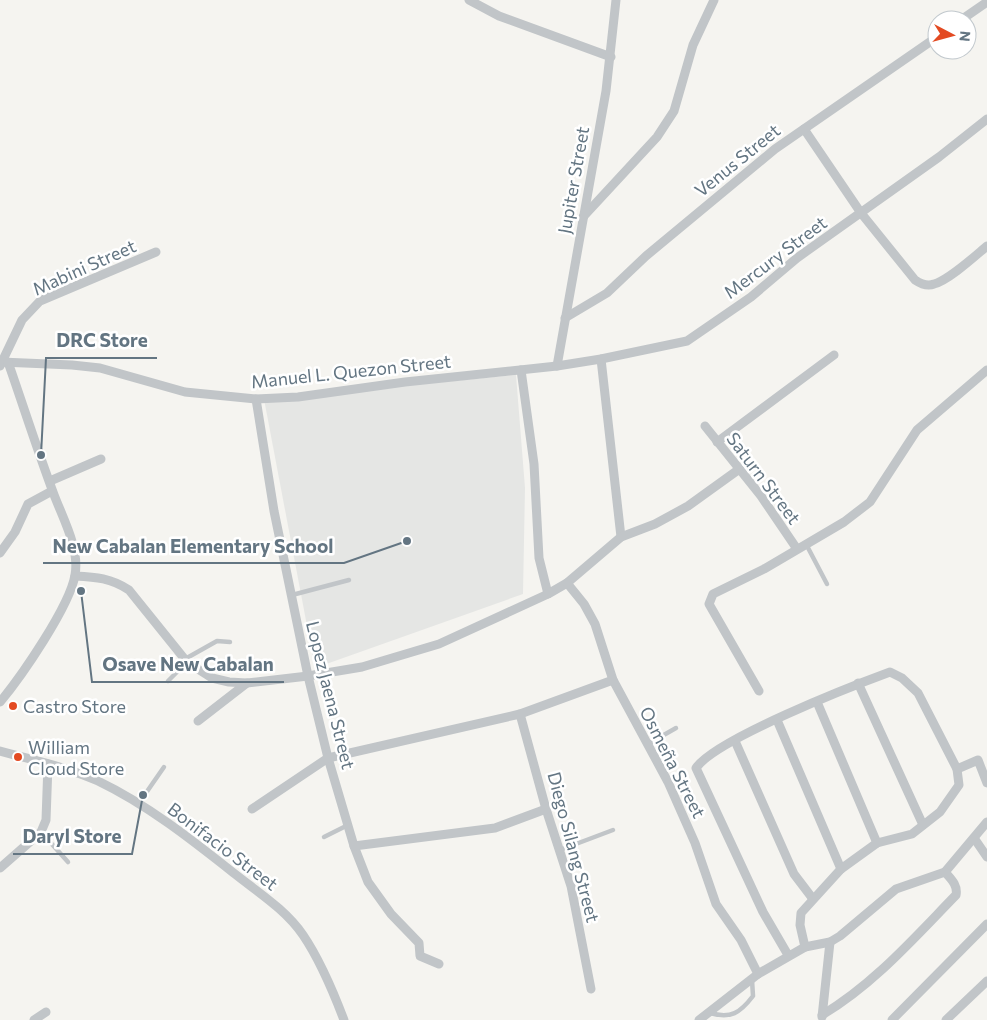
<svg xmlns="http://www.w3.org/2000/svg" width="987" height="1020" viewBox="0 0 987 1020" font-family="Commissioner,sans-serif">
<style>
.built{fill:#e5e6e4}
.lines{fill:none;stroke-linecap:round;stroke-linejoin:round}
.service{stroke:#c1c5c8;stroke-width:4.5}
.minor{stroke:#c1c5c8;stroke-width:9}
.poi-dot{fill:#e34a22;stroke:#fff;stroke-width:2}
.labels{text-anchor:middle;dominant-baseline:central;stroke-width:5;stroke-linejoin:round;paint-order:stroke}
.street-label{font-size:18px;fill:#637582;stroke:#fff}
.poi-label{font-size:18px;fill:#637582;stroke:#fff;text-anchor:start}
.leader{fill:none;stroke:#637582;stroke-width:2}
.callout-dot{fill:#637582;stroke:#fff;stroke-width:2}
.callout-label{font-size:19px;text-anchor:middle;font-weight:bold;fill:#637582;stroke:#fff;stroke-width:5;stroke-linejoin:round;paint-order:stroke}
</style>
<rect width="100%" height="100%" fill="#f5f4f0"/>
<path class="built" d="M 516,375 L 525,488 L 523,594 L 315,668 L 264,399 Z"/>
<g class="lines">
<g class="service">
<path d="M 806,544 L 827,584"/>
<path d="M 292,595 L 349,580"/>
<path d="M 185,659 L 217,641 L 230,642"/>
<path d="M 168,681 L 187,662"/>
<path d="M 648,744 L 676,728"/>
<path d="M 139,803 L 164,767"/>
<path d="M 41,832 L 68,862"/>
<path d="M 324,837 L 348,825"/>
<path d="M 560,850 L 613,830"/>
<path d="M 710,1013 C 731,1019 740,1013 753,996 L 752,980"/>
</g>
<g class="minor">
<path d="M 469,0 L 499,16 L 611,57"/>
<path d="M 961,20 L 987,2"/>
<path d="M 804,129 L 861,213 L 915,280 C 921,284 927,287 934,284 C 949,280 975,256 987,246"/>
<path d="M 583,217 L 657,137 L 674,111 L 693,45 L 714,0"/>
<path d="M 565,318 L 607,293 L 646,256 L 775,149 L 937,37"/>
<path d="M 601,359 L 621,537"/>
<path d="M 1,362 L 72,365 L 100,368 L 185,392 L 256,399 L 298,397 L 405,382 L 557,366 L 601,359 L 687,341 L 751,297 L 797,258 L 939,157 L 987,119"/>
<path d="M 0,366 L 22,320 L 40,301 L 156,252"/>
<path d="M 557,366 L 606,91 L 616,0"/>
<path d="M 521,370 L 534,464 L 539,558 L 548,594"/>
<path d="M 256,399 L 274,511 L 308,676 L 328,758 L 354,846 L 368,882 L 391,914 L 419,943 L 420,956 L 439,964"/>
<path d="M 705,426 L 761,496 L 797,549"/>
<path d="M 717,442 L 834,355"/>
<path d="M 50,481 L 101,459"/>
<path d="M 0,553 L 15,532 L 28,504 L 52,491"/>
<path d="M 75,576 C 96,577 111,578 129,590 L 187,662 L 212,678 L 229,682 L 247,683 L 308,676 L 362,667 L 439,644 L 548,594 L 567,583 L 621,537 L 655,524 L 688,506 L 738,470"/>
<path d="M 567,583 L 584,604 L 595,624 L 613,680 L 668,782 L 695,843 L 716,904 L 741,940 L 758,974 L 699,1020"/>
<path d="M 858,683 L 923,825"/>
<path d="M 759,691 L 709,604 L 713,594 L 764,569 L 844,522 L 870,502 L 917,430 L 987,370"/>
<path d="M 0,702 C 21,677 70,606 75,575 C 80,548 62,517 53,492 C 37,449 23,405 8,362"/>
<path d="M 817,702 L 877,843"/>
<path d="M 520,714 L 546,809 L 571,886 L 591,989"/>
<path d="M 777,720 L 841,869"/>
<path d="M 198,721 L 247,683"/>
<path d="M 735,741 L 794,874 L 813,899"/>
<path d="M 0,751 C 32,760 67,767 98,781 C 148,805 192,840 235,874 C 259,893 286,910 303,935 C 320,960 333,991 344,1020"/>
<path d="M 957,769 L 978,760 L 987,783"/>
<path d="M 252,809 L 328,758 L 520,714 L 613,680"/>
<path d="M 974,838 L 987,857"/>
<path d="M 354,846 L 495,828 L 546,809"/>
<path d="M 0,868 L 41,832 L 46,820 L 48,764"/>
<path d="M 805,947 L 830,942 L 840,936 L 896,889 L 945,872 L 987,822"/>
<path d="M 758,974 L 805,947 L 800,925 L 801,913 L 841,869 L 877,843 L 912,834 L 940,812 L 959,785 L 957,769 L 918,693 L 902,678 L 890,672 C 852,686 716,739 696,768 L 763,912 L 788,955"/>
<path d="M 822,1015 C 874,984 914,938 956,895 C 958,885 951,879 945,872"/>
<path d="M 822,1017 L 830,942"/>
<path d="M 34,1020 L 46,1012"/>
<path d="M 892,1020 L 987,924"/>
<path d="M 946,1020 L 987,981"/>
</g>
</g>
<g class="poi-dot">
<circle cx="13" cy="706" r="5"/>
<circle cx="18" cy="757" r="5"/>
</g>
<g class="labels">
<g class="street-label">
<text transform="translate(737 160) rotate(-39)">Venus Street</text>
<text transform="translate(573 180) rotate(-80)">Jupiter Street</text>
<text transform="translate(775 257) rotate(-37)">Mercury Street</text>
<text transform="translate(84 267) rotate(-24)">Mabini Street</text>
<text transform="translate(351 371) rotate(-6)">Manuel L. Quezon Street</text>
<text transform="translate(764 478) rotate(53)">Saturn Street</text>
<text transform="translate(331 695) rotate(76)">Lopez Jaena Street</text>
<text transform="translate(673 762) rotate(63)">Osmeña Street</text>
<text transform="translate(223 846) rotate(37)">Bonifacio Street</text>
<text transform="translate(574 847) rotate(75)">Diego Silang Street</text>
</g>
<g class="poi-label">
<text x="23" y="706">Castro Store</text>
<text x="28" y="747">William<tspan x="28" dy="21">Cloud Store</tspan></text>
</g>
</g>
<path class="leader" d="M41 455L46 358H157M407 541L344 563H43M81 591L92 682H284M143 795L132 854H13"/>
<g class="callout-dot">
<circle cx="41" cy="455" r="5"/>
<circle cx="407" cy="541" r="5"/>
<circle cx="81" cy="591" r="5"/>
<circle cx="143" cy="795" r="5"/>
</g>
<g class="callout-label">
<text x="102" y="347">DRC Store</text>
<text x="193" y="553">New Cabalan Elementary School</text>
<text x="188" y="671">Osave New Cabalan</text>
<text x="72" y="843">Daryl Store</text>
</g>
<g transform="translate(952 35) rotate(96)"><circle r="24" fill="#ffffff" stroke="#c1c8cd"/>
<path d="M0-4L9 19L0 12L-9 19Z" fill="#e34a22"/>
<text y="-8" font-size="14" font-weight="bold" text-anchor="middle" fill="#637582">N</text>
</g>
</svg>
